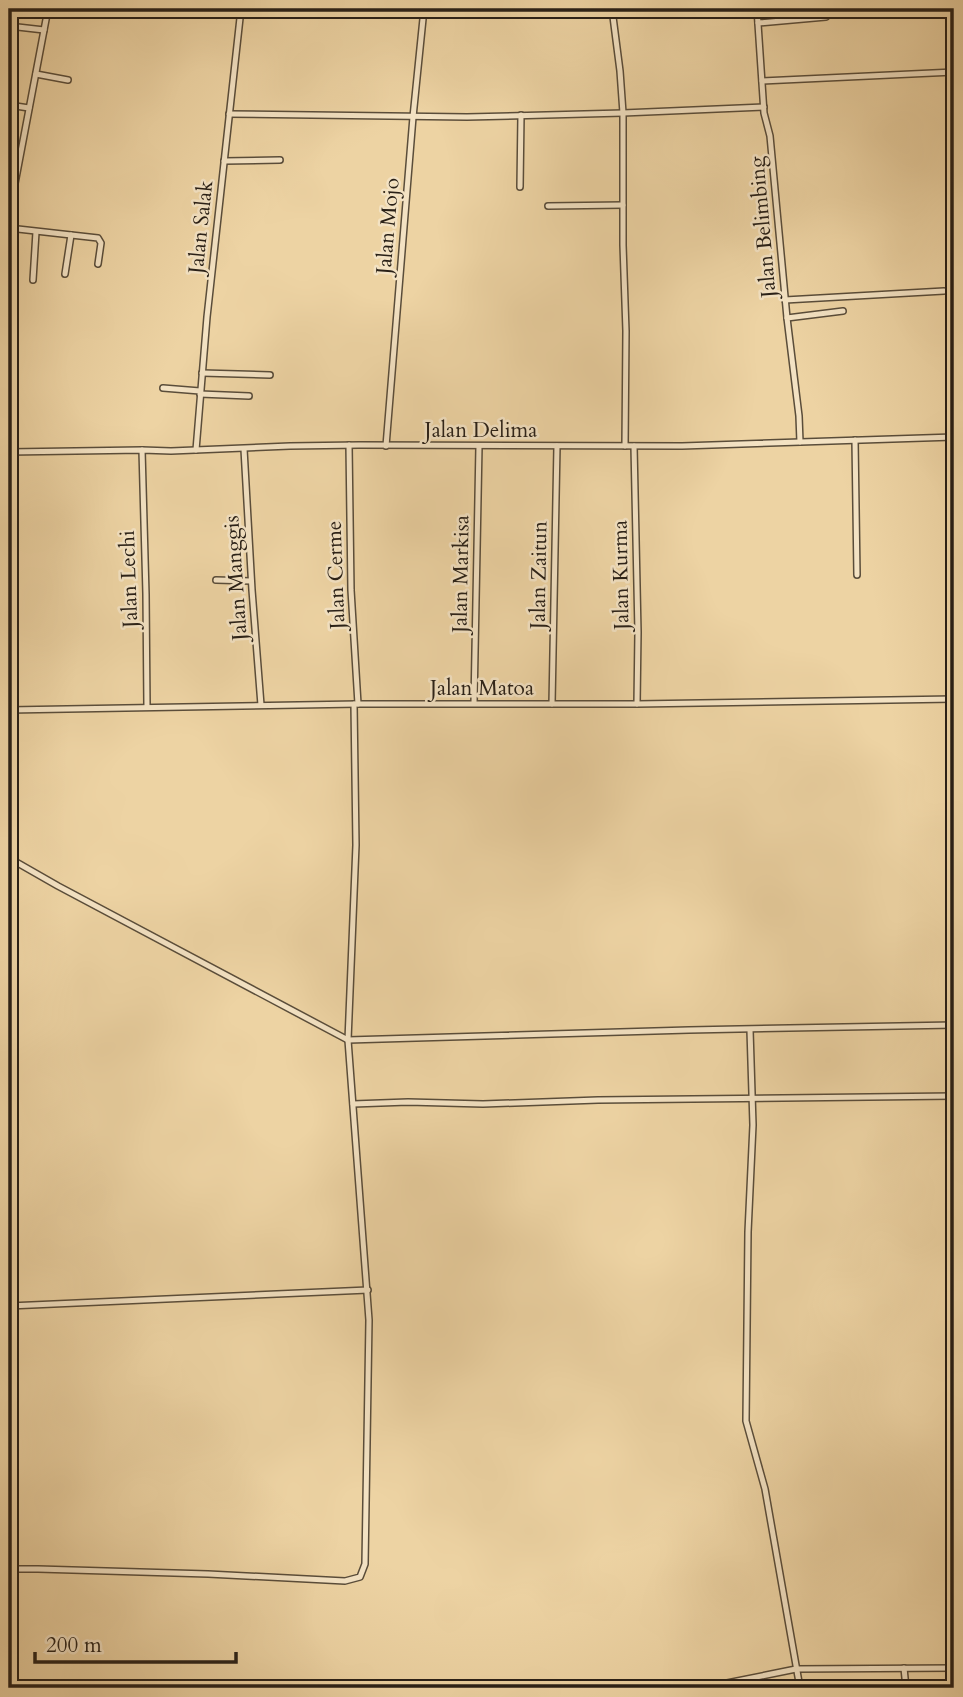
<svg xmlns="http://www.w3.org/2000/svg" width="963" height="1697" viewBox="0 0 963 1697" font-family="Cardo,serif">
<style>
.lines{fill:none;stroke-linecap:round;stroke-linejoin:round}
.minor-casing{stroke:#5a4d3a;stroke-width:8}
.minor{stroke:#f3e2c3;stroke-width:5}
.labels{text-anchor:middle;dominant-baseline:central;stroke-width:5;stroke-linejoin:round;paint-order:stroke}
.street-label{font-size:21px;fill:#292017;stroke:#f3e2c3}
</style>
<rect width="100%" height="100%" fill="#edd3a3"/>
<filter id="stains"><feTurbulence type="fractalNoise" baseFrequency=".00286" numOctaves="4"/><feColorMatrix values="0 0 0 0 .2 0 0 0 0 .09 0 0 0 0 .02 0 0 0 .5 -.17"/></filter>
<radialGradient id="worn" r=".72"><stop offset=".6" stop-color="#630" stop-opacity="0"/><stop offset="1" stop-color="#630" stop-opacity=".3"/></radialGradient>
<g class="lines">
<g class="minor-casing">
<g id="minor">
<path d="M 612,9 L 620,71 L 623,113 L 623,245 L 626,331 L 625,446"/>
<path d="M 757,9 L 764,113 L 770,136 L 787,318 L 799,416 L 800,442"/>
<path d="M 758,23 L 826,17"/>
<path d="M 9,26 L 44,30"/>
<path d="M 36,74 L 68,80"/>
<path d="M 762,81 L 954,72"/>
<path d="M 9,105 L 29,108"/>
<path d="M 229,114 L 467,117 L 623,113 L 764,107"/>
<path d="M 224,161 L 280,160"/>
<path d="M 520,187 L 521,115"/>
<path d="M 548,206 L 623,205"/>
<path d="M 9,215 L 48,9"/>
<path d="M 9,228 L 98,238 L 101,243 L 98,264"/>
<path d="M 65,274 L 71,235"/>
<path d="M 33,280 L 36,232"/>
<path d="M 785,300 L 944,291"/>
<path d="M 787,318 L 843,311"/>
<path d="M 202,373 L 270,375"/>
<path d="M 163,388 L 200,391"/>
<path d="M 200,394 L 249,396"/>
<path d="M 855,440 L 857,575"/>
<path d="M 349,445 L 351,590 L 358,704"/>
<path d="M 386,446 L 413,117 L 424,9"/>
<path d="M 634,446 L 638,632 L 637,704"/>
<path d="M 244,449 L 252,590 L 261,705"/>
<path d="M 142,450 L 146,594 L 147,707"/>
<path d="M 196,450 L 207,317 L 241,9"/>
<path d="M 9,452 L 142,450 L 171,451 L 290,446 L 359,445 L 682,446 L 954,437"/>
<path d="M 216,580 L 251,581"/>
<path d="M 474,703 L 479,446"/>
<path d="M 552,704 L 557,446"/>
<path d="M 9,710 L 358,704 L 637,704 L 954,699"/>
<path d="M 9,858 L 58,886 L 348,1040 L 689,1030 L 954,1025"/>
<path d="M 750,1030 L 753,1125 L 748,1232 L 746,1421 L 765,1489 L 800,1688"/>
<path d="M 353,1104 L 408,1102 L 483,1104 L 598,1100 L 954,1096"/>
<path d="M 9,1306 L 368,1290"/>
<path d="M 9,1569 L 38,1569 L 208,1574 L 345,1581 L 360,1577 L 365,1564 L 369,1320 L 348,1040 L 356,845 L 354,704"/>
<path d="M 904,1668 L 906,1688"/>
<path d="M 702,1688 L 796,1669 L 954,1668"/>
</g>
</g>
<use href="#minor" class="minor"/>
</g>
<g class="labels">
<g class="street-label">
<text transform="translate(388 226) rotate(-85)">Jalan Mojo</text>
<text transform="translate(201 227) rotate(-84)">Jalan Salak</text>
<text transform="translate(763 227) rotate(-95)">Jalan Belimbing</text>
<text x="481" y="430">Jalan Delima</text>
<text transform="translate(461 574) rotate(-89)">Jalan Markisa</text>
<text transform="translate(336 575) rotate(-92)">Jalan Cerme</text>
<text transform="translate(539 575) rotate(-89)">Jalan Zaitun</text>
<text transform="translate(621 575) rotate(-91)">Jalan Kurma</text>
<text transform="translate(236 578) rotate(-94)">Jalan Manggis</text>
<text transform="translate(129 579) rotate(-92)">Jalan Lechi</text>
<text x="482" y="688">Jalan Matoa</text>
</g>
</g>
<rect width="963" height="1697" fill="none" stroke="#edd3a3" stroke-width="35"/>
<rect x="10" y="10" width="942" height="1676" fill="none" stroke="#292017" stroke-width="3.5"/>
<rect x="18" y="18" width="928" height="1662" fill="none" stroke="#292017" stroke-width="2"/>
<path d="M35 1652v10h201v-10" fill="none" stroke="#292017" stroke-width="3.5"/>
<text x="46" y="1652" font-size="21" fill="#292017" stroke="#f3e2c3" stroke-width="5" paint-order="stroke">200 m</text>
<rect width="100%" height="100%" filter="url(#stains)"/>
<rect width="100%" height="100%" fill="url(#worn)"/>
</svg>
